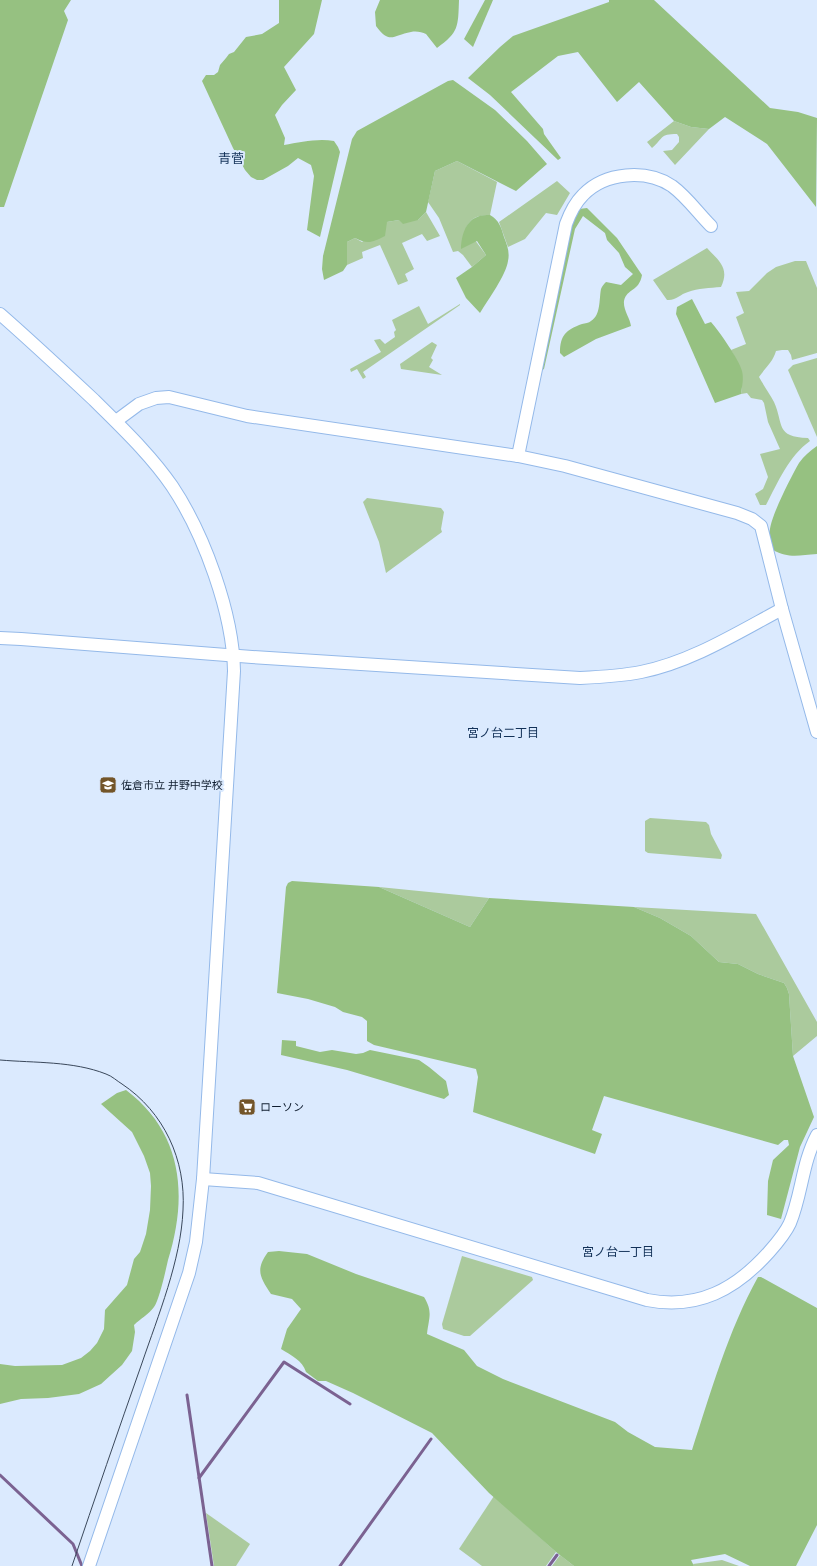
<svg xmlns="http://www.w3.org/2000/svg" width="817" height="1566" viewBox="0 0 817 1566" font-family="'Nunito Sans','Noto Sans JP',sans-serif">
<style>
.green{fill:#abca9d}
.forest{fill:#96c181}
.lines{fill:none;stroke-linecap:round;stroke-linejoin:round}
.stream{stroke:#7b6291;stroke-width:3}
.secondary-casing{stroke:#94b9e9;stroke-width:14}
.secondary{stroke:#fff;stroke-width:12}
.tram{stroke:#3a485b;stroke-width:1}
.labels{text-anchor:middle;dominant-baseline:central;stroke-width:4;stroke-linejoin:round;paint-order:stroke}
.poi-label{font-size:11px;fill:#0f1d2f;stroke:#dbeafe;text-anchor:start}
.neighbourhood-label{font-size:12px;fill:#123158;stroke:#dbeafe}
.quarter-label{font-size:13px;fill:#123158;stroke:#dbeafe}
</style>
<rect width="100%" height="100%" fill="#dbeafe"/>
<g class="green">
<path d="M 674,121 L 691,127 L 709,129 L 675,165 L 663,151 L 672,150 L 679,142 L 679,137 L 677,134 C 659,134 664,138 652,148 L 647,142 Z"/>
<path d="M 457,161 L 497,182 L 490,215 C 478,216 472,216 466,228 L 486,255 L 472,267 L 463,255 L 458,251 L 453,252 L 439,218 L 428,202 L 435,171 Z"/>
<path d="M 557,181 L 570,193 L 557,215 L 546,213 L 525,239 L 508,247 L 499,222 Z"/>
<path d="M 426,212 L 440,236 L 427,241 L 422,234 L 402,243 L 414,269 L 405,274 L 408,281 L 398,285 L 380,245 L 362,252 L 363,258 L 347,265 L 347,242 L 355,238 L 362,242 L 387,222 L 399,220 L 418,220 Z"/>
<path d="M 707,248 C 719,261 730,268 721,287 C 710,288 698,288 688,292 C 680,294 676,301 667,300 L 653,280 Z"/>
<path d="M 795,261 L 806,261 L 817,288 L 817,353 L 792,360 L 791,355 L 788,350 L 782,350 L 776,351 C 773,362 765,368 759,377 C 764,386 770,394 774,402 C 784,424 775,437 808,438 L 810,441 C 789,456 778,482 766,505 L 760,505 L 755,494 L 763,489 L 768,477 L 760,454 L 780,449 L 768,422 L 764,403 L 762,400 L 751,398 L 747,393 L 741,394 C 744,376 740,366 731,350 L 746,344 L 736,317 L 744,313 L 736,292 L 749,291 L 767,273 L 776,267 Z"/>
<path d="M 460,304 L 460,305 L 363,372 L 366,377 L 363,379 L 357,369 L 351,372 L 350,369 L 381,352 L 374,340 L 380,339 L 385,344 L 395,337 L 394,332 L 396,330 L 392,320 L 419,306 L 428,324 Z"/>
<path d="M 432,342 L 437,345 L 431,358 L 433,360 L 429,367 L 442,375 L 401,369 L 400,364 Z"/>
<path d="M 817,358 L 817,437 L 788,370 L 793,365 Z"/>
<path d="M 367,498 L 441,508 L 444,512 L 441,529 L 442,532 L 386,573 L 379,542 L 363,502 Z"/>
<path d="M 650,818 L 706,822 L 709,825 L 711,834 L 722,855 L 721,859 L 648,853 L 645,851 L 645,821 Z"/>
<path d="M 379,887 L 489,898 L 470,927 Z"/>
<path d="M 634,907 L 756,914 L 817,1022 L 817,1036 L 793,1056 L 789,994 L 787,988 L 784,983 L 758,974 L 738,964 L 719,962 L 691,936 L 660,918 Z"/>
<path d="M 462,1256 L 532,1277 L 533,1280 L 470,1336 L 464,1336 L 443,1329 L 442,1324 Z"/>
<path d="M 494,1496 L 556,1552 L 546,1566 L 482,1566 L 459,1549 Z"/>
<path d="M 206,1513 L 250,1544 L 236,1566 L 214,1566 Z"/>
<path d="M 560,1555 L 574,1566 L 552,1566 Z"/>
<path d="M 722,1560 L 739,1566 L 694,1566 L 693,1564 Z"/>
</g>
<g class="forest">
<path d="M 0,0 L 71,0 L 64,11 L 68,20 L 4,207 L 0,207 Z"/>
<path d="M 279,0 L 322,0 L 314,34 L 284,67 L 296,90 L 282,105 L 275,115 L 285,138 L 284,145 C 300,142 319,138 334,141 L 338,147 L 340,152 L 320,237 L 307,230 L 314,176 L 311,165 L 298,158 L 288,166 L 263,180 L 257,180 L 251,177 L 245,170 L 233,148 L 202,81 L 206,75 L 214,75 L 218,72 L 220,65 L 226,58 L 229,54 L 234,52 L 246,37 L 262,34 L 279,23 Z"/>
<path d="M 380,0 L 459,0 C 458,27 459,32 437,48 L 426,34 C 422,32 416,31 411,32 C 393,35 390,45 376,26 L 375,12 Z"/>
<path d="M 485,0 L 493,0 L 473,47 L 464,39 Z"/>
<path d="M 609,0 L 654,0 L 770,108 L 798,112 L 817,118 L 816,207 L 767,144 L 725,117 L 709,129 L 691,127 L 674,121 L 639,82 L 617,102 L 578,52 L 558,56 L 511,92 L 543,129 L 544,134 L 561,158 L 558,160 L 490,95 L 468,78 L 500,47 L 513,36 L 609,2 Z"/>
<path d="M 453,80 L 495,110 L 527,141 L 547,164 L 516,191 L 457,161 L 435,171 L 426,212 L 418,220 L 403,224 L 399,220 L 387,222 L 385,236 C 373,242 368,245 355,238 L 347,242 L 347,265 L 343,271 L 324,280 L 322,269 L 323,256 L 352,139 L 357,131 L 448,81 Z"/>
<path d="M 587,208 L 617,238 L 642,275 C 639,292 627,288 624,301 C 623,310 630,318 631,326 L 596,339 L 564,357 L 560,353 C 560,335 566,330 582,324 C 585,323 589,323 591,321 C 601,315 599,299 601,289 C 602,286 604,284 606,282 L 621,285 L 633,274 L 625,267 L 619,253 L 607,240 L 605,233 L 583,216 L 575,229 L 544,369 L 540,371 L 571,225 L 579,209 Z"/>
<path d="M 490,215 C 499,220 501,227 504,237 C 507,245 510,252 508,261 C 506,275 488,300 480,313 L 466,298 L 456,278 L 472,267 L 486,255 L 477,241 L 461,249 C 461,238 465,221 477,217 C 481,215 486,215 490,215 Z"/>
<path d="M 692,299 L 705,324 L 711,322 C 719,331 740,361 742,371 C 744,379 742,386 741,394 L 715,403 L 676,314 L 677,307 Z"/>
<path d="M 817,446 L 817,554 C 800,555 789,559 773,550 C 771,543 768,536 770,529 C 772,514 791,477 799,463 C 804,456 810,451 817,446 Z"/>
<path d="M 292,881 L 379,887 L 470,927 L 489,898 L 634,907 L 660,918 L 691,936 L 719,962 L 738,964 L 758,974 L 784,983 L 787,988 L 789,994 L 793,1056 L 814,1117 L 800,1147 L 781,1219 L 767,1215 L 768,1181 L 773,1160 L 789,1145 L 788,1140 L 784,1140 L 778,1145 L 604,1096 L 592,1130 L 602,1134 L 595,1154 L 473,1112 L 478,1077 L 476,1069 L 374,1045 L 367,1041 L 367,1021 L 362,1017 L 343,1012 L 335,1007 L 308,999 L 277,993 L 286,887 L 288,883 Z"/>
<path d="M 282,1040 L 296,1041 L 296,1046 L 320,1052 L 332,1050 L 356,1054 L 363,1053 L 370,1050 L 419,1060 L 429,1067 L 446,1081 L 449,1095 L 444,1099 L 347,1070 L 281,1055 Z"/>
<path d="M 126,1090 C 183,1133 188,1196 168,1260 C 166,1269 159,1301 154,1307 C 149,1314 140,1319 134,1325 L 135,1332 L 132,1351 L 122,1365 L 101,1384 L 79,1394 L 48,1398 L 21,1399 L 0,1404 L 0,1364 L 15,1366 L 62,1365 L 81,1358 L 90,1351 L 97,1343 L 104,1329 L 105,1310 L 127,1285 L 134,1259 L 140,1252 L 146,1234 L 150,1210 L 151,1186 L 150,1173 L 144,1156 L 132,1132 L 101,1104 L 117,1093 Z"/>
<path d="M 279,1251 L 307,1254 L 356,1274 L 424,1297 C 433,1312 429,1317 427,1334 L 464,1350 L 477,1366 L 503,1379 L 615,1422 L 628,1432 L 655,1447 L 692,1450 C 711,1392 728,1331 758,1277 L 761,1277 L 817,1308 L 817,1525 L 796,1566 L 750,1566 L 725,1554 L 691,1560 L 694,1566 L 574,1566 L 556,1552 L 489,1493 L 432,1433 L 353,1393 L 326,1381 L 318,1381 L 306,1372 C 302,1360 292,1356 281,1349 L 287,1329 L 301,1309 L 292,1299 L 271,1294 C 260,1277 255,1270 268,1252 Z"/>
</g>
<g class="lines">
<g class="stream">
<path d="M 187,1395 L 212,1566"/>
<path d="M 0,1475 L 73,1544 L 82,1566"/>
<path d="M 199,1478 L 284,1362 L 350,1404"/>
<path d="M 340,1566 L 431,1439"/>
<path d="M 549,1566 L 557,1555"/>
</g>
<g class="secondary-casing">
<g id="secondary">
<path d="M 0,314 C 32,342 63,371 94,400 C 121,427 150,454 172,486 C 204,534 233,613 234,671 L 203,1179 L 196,1242 L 189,1273 L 89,1566"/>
<path d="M 116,421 L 139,404 L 156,398 L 169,397 L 247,416 L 518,456 L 565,466 L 737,513 L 752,519 L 761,526 L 782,609 L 817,732"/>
<path d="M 518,456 L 566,224 C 570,213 575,203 583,195 C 605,172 646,169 672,186 C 687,197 698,213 711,226"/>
<path d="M 0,638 L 21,639 L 252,657 L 580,678 C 601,677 621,676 641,672 C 691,662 737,633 782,609"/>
<path d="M 203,1179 L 258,1183 L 647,1300 C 698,1310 736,1289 769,1252 C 777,1243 785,1234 790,1223 C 802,1194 802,1163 817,1135"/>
</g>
</g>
<use href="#secondary" class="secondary"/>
<path class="tram" d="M 0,1060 C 35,1063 73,1061 106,1074 C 112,1076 117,1081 122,1084 C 164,1112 186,1160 183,1210 C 181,1260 158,1316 142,1363 C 118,1431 95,1498 72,1566"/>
</g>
<defs>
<g id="school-square" transform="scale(0.9)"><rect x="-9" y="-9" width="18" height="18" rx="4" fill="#735529" stroke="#dbeafe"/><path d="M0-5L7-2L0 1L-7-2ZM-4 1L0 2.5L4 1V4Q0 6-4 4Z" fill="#fff"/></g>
<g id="supermarket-square" transform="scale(0.9)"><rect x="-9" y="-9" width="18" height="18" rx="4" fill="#735529" stroke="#dbeafe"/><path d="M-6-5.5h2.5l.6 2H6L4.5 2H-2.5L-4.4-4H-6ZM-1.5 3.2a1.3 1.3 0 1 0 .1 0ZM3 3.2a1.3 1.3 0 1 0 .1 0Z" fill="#fff"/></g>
</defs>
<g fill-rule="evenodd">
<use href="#school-square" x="108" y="785"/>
<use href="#supermarket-square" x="247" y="1107"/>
</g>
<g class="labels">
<g class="poi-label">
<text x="121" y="785">佐倉市立 井野中学校</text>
<text x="260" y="1107">ローソン</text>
</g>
<g class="neighbourhood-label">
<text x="503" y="733">宮ノ台二丁目</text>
<text x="618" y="1252">宮ノ台一丁目</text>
</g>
<g class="quarter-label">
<text x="231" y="159">青菅</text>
</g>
</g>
</svg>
